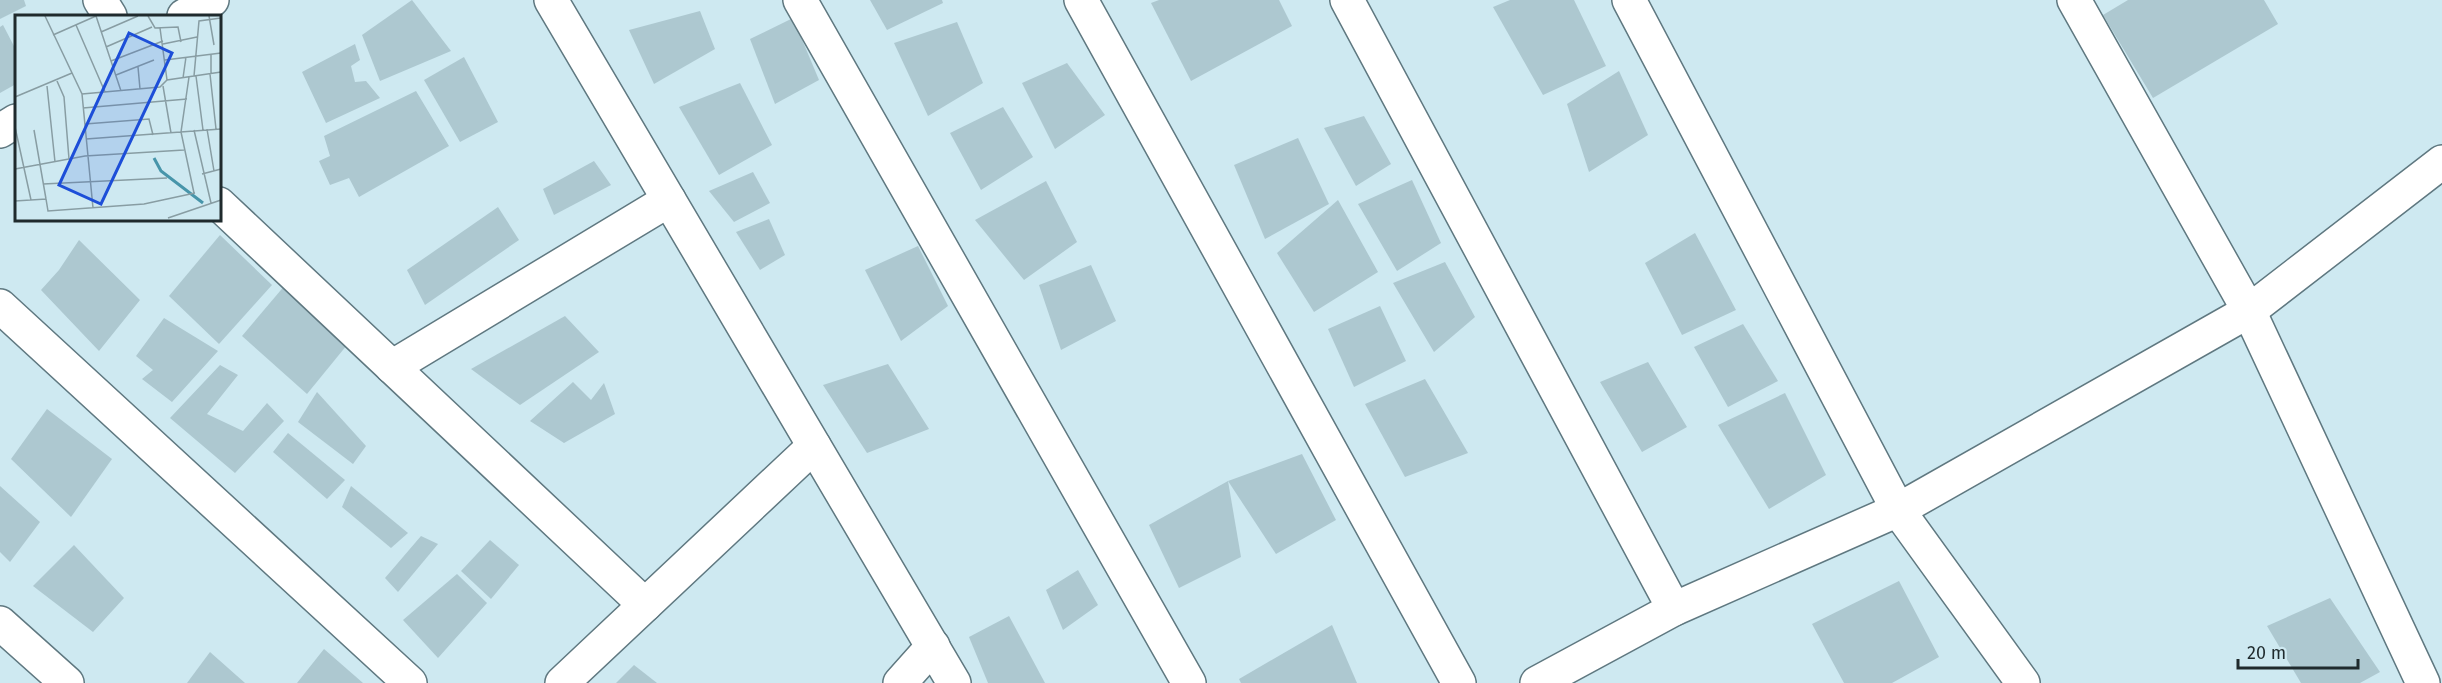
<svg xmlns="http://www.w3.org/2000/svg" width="2442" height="683" viewBox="0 0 2442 683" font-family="'Fira Sans',sans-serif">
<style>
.building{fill:#adc8d0}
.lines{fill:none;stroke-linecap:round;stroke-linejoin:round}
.minor-casing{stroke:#5f7880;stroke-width:36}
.minor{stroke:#fff;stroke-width:33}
.inset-river{fill:none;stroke:#4795aa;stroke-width:3}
.inset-road{fill:none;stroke:#889da3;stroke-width:1.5}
.view{fill:#1d4ed8;fill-opacity:0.15;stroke:#1d4ed8;stroke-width:3}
.inset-edge{fill:none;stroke:#1f2a2d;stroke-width:3}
</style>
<rect width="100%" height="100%" fill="#cee9f1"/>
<g class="building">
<path d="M 0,0 L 24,0 L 26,6 L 0,19 Z"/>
<path d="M 412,0 L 451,51 L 380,81 L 362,35 Z"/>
<path d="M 870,0 L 942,0 L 943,3 L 887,30 Z"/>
<path d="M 1159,0 L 1279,0 L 1292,26 L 1191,81 L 1151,3 Z"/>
<path d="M 1510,0 L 1574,0 L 1606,66 L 1543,95 L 1493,7 Z"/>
<path d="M 2128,0 L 2264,0 L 2278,24 L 2153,98 L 2103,15 Z"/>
<path d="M 700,11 L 715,49 L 654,84 L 629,30 Z"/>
<path d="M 793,18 L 819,80 L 775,104 L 750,39 Z"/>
<path d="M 957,22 L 983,83 L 928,116 L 894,43 Z"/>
<path d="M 3,25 L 16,50 L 16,84 L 0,93 L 0,27 Z"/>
<path d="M 355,44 L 360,60 L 351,66 L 355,82 L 366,81 L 380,98 L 326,123 L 302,72 Z"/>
<path d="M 464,57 L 498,122 L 460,142 L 424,80 Z"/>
<path d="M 1067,63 L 1105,115 L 1055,149 L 1022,83 Z"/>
<path d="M 1619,71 L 1648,135 L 1589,172 L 1567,104 Z"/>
<path d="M 740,83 L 772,145 L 719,175 L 679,107 Z"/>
<path d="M 416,91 L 449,146 L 359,197 L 349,178 L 330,185 L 319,161 L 330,156 L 324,136 Z"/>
<path d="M 1003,107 L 1033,157 L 981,190 L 950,133 Z"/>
<path d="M 1364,116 L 1391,164 L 1356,186 L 1324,128 Z"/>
<path d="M 1298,138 L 1329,204 L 1265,239 L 1234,165 Z"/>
<path d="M 594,161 L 611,185 L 554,215 L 543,189 Z"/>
<path d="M 753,172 L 770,203 L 734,222 L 709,191 Z"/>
<path d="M 1412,180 L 1441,243 L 1397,271 L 1358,204 Z"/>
<path d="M 1046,181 L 1077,242 L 1024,280 L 975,220 Z"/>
<path d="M 1338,200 L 1378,272 L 1314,312 L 1277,253 Z"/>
<path d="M 498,207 L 519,240 L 425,305 L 407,270 Z"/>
<path d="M 769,219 L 785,255 L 760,270 L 736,232 Z"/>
<path d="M 1695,233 L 1736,310 L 1682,335 L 1645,263 Z"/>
<path d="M 220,235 L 272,285 L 219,344 L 169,296 Z"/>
<path d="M 79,240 L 140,300 L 99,351 L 41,290 L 59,270 Z"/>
<path d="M 918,246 L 948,306 L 901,341 L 865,270 Z"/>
<path d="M 1445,262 L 1475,317 L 1434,352 L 1393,283 Z"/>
<path d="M 1091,265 L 1116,321 L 1061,350 L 1039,285 Z"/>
<path d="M 286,284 L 347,345 L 307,394 L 242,336 Z"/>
<path d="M 1380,306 L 1406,361 L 1354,387 L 1328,329 Z"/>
<path d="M 565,316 L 599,352 L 520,405 L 471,369 Z"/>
<path d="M 164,318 L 218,351 L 172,402 L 142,379 L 153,370 L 136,356 Z"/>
<path d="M 1743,324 L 1778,381 L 1728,407 L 1694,347 Z"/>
<path d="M 1648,362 L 1687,427 L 1642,452 L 1600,382 Z"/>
<path d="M 888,364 L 929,429 L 867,453 L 823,385 Z"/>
<path d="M 220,365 L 238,375 L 207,414 L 243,431 L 267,403 L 284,421 L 235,473 L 170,418 Z"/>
<path d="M 1425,379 L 1468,453 L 1405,477 L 1365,404 Z"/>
<path d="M 573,382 L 591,400 L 604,383 L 615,414 L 564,443 L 530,421 Z"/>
<path d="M 317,392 L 366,446 L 353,464 L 298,422 Z"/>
<path d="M 1785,393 L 1826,475 L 1769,509 L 1718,425 Z"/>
<path d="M 47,409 L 112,459 L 71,517 L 11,459 Z"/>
<path d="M 288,433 L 345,480 L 327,499 L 273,452 Z"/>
<path d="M 1302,454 L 1336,520 L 1276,554 L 1228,481 Z"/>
<path d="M 1228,481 L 1241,557 L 1179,588 L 1149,525 Z"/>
<path d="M 0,486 L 40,522 L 10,562 L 0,552 Z"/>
<path d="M 351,486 L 408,533 L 391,548 L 342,507 Z"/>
<path d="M 421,536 L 438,544 L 398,592 L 385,578 Z"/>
<path d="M 490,540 L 519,565 L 491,599 L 461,571 Z"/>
<path d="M 74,545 L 124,598 L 93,632 L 33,586 Z"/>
<path d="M 1078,570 L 1098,605 L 1063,630 L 1046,590 Z"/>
<path d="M 457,574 L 487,603 L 438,658 L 403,620 Z"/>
<path d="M 1899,581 L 1939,657 L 1892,683 L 1844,683 L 1812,624 Z"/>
<path d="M 2330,598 L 2380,672 L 2360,683 L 2301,683 L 2267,626 Z"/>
<path d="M 1009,616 L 1045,683 L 988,683 L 969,637 Z"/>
<path d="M 1332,625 L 1357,683 L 1241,683 L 1239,679 Z"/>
<path d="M 324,649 L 363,683 L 297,683 Z"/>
<path d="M 210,652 L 245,683 L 187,683 Z"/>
<path d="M 634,665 L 657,683 L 616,683 Z"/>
</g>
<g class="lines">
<g class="minor-casing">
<g id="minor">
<path d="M 100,0 L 110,16"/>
<path d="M 551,0 L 954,683"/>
<path d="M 800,0 L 1189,683"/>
<path d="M 1081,0 L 1459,683"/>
<path d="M 1347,0 L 1674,609"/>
<path d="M 1629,0 L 1898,510 L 2023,683"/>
<path d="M 2074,0 L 2249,311 L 2423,683"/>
<path d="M 184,16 L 212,0"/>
<path d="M 0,131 L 16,121"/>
<path d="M 219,204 L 645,605"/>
<path d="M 0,306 L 410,683"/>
<path d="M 392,367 L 669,200"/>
<path d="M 0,623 L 67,683"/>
<path d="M 562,683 L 814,446"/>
<path d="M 900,683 L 933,646"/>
<path d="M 1537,683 L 1674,609 L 1898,510 L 2249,311 L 2442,162"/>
</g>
</g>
<use href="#minor" class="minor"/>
</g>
<g transform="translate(15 15)">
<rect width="206" height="206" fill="#cee9f1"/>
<path class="inset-river" d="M 139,143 L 146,156 L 188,188"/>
<path class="inset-road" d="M 30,1 L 67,79 L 78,193M 81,1 L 106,76M 133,1 L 140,13 L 163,12 L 166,27M 194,1 L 199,30M 61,10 L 90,77M 145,13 L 152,65M 86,17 L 123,1M 38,20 L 81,1M 148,29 L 182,22M 91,32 L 137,12M 196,39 L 196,58M 150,45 L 206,38M 96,46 L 148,26M 123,52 L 125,74M 195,59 L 201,114M 101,60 L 139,45M 179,61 L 184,6 L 206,3M 181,61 L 188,115M 174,62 L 166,117 L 179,178M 168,63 L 171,42M 42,66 L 49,82 L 54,144M 32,71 L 40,147M 148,71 L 156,118M 67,79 L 145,72 L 152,65 L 206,57M 0,82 L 57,58M 68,93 L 172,84M 70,109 L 134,104 L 138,120M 0,112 L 16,185M 192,114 L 199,156M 19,115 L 31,184M 179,115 L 196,188M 71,124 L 206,114M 0,154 L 70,141 L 169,135M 187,159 L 206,154M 28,169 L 152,163M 0,186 L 31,184 L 33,196 L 129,189 L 180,178M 153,203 L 206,185"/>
<path class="view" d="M 114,18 L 157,38 L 86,189 L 44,170 Z"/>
<rect width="206" height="206" class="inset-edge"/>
</g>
<path d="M2238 659v9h120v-9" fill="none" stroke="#1f2a2d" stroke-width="3"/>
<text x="2247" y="659" font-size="18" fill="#1f2a2d" stroke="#cee9f1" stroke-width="4.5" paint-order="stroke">20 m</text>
</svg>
